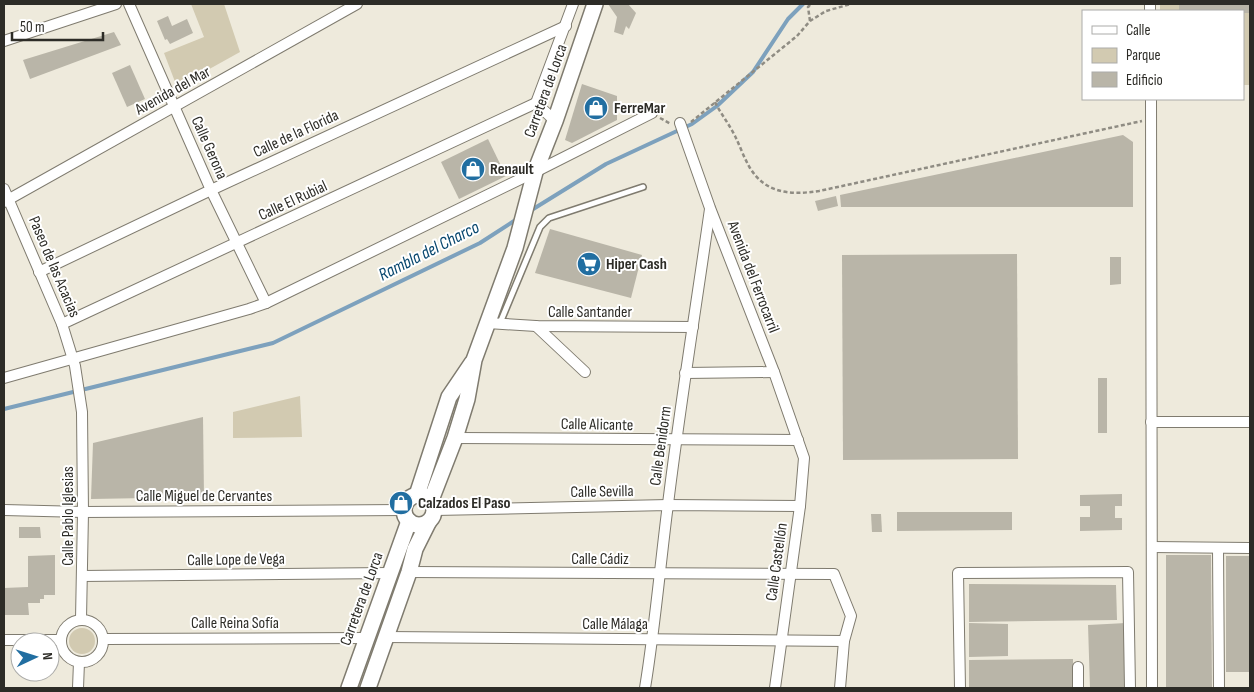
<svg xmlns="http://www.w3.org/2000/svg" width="1254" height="692" viewBox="0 0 1254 692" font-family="'Sofia Sans Condensed',sans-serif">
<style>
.green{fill:#d2cab1}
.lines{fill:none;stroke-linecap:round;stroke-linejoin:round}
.stream{stroke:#7da1bd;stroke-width:4}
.building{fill:#b9b5a8}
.service-casing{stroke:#7f7b6f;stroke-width:8}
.minor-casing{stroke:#7f7b6f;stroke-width:12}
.secondary-casing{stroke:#7f7b6f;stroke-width:18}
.path{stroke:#8f8c83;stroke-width:2.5;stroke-dasharray:4 2.5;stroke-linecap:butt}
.service{stroke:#fff;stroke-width:5}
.minor{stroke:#fff;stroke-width:10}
.secondary{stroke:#fff;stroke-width:15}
.labels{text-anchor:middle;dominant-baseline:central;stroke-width:4;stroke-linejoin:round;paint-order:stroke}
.street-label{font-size:16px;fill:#2d2c27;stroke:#fff}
.poi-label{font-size:16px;font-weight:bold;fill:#2d2c27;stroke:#fff;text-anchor:start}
.water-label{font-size:18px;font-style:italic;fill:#08476e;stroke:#fff}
</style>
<rect width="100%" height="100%" fill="#eeeadc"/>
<g class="green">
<path d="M 191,4 L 224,4 L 240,52 L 177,87 L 164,53 L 204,37 Z"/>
<path d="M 1160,4 L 1250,4 L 1250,85 L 1243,85 L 1243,11 L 1160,11 Z"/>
<path d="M 300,396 L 302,437 L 233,438 L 233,412 Z"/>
<circle cx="82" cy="641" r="13"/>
</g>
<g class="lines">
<g class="stream">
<path d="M 530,211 L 606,164 L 692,124 L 717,106 L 753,72 L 788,19 L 803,4"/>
<path d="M 4,409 L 273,343 L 480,243 L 517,219"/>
</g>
</g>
<g class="building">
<path d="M 608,4 L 628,4 L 636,13 L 629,29 L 626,26 L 623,35 L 614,32 L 617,17 Z"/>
<path d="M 1179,4 L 1250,4 L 1250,13 L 1243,13 L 1243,11 L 1179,11 Z"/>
<path d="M 168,16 L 172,26 L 187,19 L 193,33 L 170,44 L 167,39 L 165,40 L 157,21 Z"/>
<path d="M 114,32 L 121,45 L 30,79 L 23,60 Z"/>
<path d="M 130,65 L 145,99 L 127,107 L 112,73 Z"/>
<path d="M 582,84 L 617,96 L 617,120 L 572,143 L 565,140 Z"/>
<path d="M 1123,135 L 1133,142 L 1133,207 L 841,207 L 840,195 Z"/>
<path d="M 488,139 L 506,176 L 459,199 L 441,162 Z"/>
<path d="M 836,196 L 838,206 L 818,211 L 815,201 Z"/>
<path d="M 550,229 L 642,255 L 631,298 L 535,273 Z"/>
<path d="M 1017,254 L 1018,459 L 843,460 L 842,255 Z"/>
<path d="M 1110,257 L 1121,257 L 1121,284 L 1110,285 Z"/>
<rect x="1098" y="378" width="9" height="55"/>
<path d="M 203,417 L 204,497 L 91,499 L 93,443 Z"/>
<path d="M 1122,494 L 1122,506 L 1115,506 L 1115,518 L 1122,518 L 1122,530 L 1080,531 L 1080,517 L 1090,517 L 1090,506 L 1080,506 L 1080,495 Z"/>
<path d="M 897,512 L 1012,512 L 1012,530 L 897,531 Z"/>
<path d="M 871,514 L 881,514 L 882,532 L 872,532 Z"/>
<path d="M 19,527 L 40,527 L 41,538 L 19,538 Z"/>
<path d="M 55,555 L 55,595 L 44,595 L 44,599 L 40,599 L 40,603 L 28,603 L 29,615 L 4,615 L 4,588 L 28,587 L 28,556 Z"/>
<path d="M 1166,555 L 1211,555 L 1212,688 L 1166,688 Z"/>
<rect x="1226" y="556" width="24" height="116"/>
<path d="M 969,584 L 1116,585 L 1117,620 L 969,622 Z"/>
<path d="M 969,623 L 1008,624 L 1008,656 L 969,657 Z"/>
<path d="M 1126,623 L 1125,688 L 1090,688 L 1088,625 Z"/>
<path d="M 1073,659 L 1073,688 L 969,688 L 969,660 Z"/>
</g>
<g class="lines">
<g class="service-casing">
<path id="service" d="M 500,323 L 540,227 L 549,218 L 643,187"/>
</g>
<g class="minor-casing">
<g id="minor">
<path d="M 129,4 L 211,190 L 266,303"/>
<path d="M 1150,4 L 1150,11"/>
<path d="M 4,41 L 116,4"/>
<path d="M 1151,99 L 1152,688"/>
<path d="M 536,103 L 573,4"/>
<path d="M 536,103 L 555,121"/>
<path d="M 680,123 L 710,208 L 774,372 L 804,458 L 800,506 L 775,688"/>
<path d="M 4,189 L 62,324 L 75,366 L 82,412 L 83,512 L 81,619"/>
<path d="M 4,202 L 357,4"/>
<path d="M 39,272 L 211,190 L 566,26"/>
<path d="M 488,323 L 536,326 L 693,327"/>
<path d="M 62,324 L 536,103"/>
<path d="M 536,326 L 585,372"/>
<path d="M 685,373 L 774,372"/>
<path d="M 4,378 L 249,309 L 266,303 L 535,172 L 652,113"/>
<path d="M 1151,422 L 1250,422"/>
<path d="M 455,438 L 798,440"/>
<path d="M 4,510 L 83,512 L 404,510"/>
<path d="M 435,510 L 668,505 L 800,506"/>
<path d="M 1152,547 L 1250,548"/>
<path d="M 1218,548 L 1219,688"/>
<path d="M 409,572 L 834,574 L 851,616 L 844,641 L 840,688"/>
<path d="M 82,576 L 390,573"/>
<circle cx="82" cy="641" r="21"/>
<path d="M 385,637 L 844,641"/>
<path d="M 103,639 L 367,638"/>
<path d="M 4,640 L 60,640"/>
<path d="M 78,688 L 79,662"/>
<path d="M 645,688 C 655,627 660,566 668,504 C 680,406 696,307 710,209"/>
<path d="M 960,688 L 958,573 L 1128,572 L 1130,688"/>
<path d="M 1078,688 L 1078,667"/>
</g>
</g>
<g class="secondary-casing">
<g id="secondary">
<circle cx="419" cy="510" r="15"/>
<path d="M 417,495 L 449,397 L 472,363"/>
<path d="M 431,500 L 455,438 L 467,399 L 474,360 L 515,248 L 535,172 L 555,121 L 595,4"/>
<path d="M 349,688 L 409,521"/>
<path d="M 368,688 L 409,572 L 415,549 L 428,523"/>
</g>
</g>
<g class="path">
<path d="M 810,21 L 808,7 L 811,4"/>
<path d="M 715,102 C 721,114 729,124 735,136 C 740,146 744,158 750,168 C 766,194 791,195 819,191 L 1142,121"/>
<path d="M 660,118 L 671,124"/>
<path d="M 691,122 L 797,36 L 810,21 L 826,11 L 851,4"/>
</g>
<use href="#service" class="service"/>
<use href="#minor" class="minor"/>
<use href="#secondary" class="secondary"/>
</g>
<defs>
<g id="shop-disc" transform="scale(1.25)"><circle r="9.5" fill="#216ea1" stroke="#fff"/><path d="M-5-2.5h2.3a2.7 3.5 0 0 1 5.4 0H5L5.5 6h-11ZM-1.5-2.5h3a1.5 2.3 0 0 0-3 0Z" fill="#fff"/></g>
<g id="supermarket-disc" transform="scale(1.25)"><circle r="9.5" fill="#216ea1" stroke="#fff"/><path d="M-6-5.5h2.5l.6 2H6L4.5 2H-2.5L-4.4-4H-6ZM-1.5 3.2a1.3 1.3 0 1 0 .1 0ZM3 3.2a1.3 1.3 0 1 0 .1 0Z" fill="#fff"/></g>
</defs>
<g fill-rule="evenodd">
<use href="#shop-disc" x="596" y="108"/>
<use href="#shop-disc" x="473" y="169"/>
<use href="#supermarket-disc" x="589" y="264"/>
<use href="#shop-disc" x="401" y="503"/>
</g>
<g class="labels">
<g class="street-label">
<text transform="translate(173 91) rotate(-29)">Avenida del Mar</text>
<text transform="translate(546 91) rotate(-70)">Carretera de Lorca</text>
<text transform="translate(296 134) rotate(-25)">Calle de la Florida</text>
<text transform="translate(209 148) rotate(66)">Calle Gerona</text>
<text transform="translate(293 201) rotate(-25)">Calle El Rubial</text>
<text transform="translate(54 267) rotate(67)">Paseo de las Acacias</text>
<text transform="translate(753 277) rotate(69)">Avenida del Ferrocarril</text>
<text x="590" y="312">Calle Santander</text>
<text transform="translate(597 425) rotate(1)">Calle Alicante</text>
<text transform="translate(661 446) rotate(-82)">Calle Benidorm</text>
<text transform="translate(602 492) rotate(-1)">Calle Sevilla</text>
<text x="204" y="496">Calle Miguel de Cervantes</text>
<text transform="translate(68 516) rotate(-90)">Calle Pablo Iglesias</text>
<text x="600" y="559">Calle Cádiz</text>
<text transform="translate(236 560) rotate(-1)">Calle Lope de Vega</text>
<text transform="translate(777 562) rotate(-82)">Calle Castellón</text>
<text transform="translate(362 599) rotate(-70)">Carretera de Lorca</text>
<text x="235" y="623">Calle Reina Sofía</text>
<text x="615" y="624">Calle Málaga</text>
</g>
<g class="poi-label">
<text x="614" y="108">FerreMar</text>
<text x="490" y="169">Renault</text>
<text x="606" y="264">Hiper Cash</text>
<text x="418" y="503">Calzados El Paso</text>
</g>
<g class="water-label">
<text transform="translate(429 251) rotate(-27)">Rambla del Charco</text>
</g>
</g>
<rect width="1254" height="692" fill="none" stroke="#2d2c27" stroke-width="10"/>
<rect x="1082" y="10" width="162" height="90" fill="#ffffff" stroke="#ababa9"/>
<rect x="1092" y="26" width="25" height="8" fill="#ffffff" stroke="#ababa9"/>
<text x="1126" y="35" font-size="15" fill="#2d2c27">Calle</text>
<rect x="1092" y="48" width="25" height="15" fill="#d2cab1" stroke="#ababa9"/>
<text x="1126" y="60" font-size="15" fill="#2d2c27">Parque</text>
<rect x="1092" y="72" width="25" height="15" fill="#b9b5a8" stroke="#ababa9"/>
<text x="1126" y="85" font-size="15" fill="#2d2c27">Edificio</text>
<g transform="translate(35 657) rotate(86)"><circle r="24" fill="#ffffff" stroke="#ababa9"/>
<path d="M0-4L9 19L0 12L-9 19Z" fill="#216ea1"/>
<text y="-8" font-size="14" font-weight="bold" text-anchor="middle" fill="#2d2c27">N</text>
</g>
<path d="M12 32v8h91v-8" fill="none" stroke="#2d2c27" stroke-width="2.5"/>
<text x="20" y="32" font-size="15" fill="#2d2c27" stroke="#ffffff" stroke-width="4" paint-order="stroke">50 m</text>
</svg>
